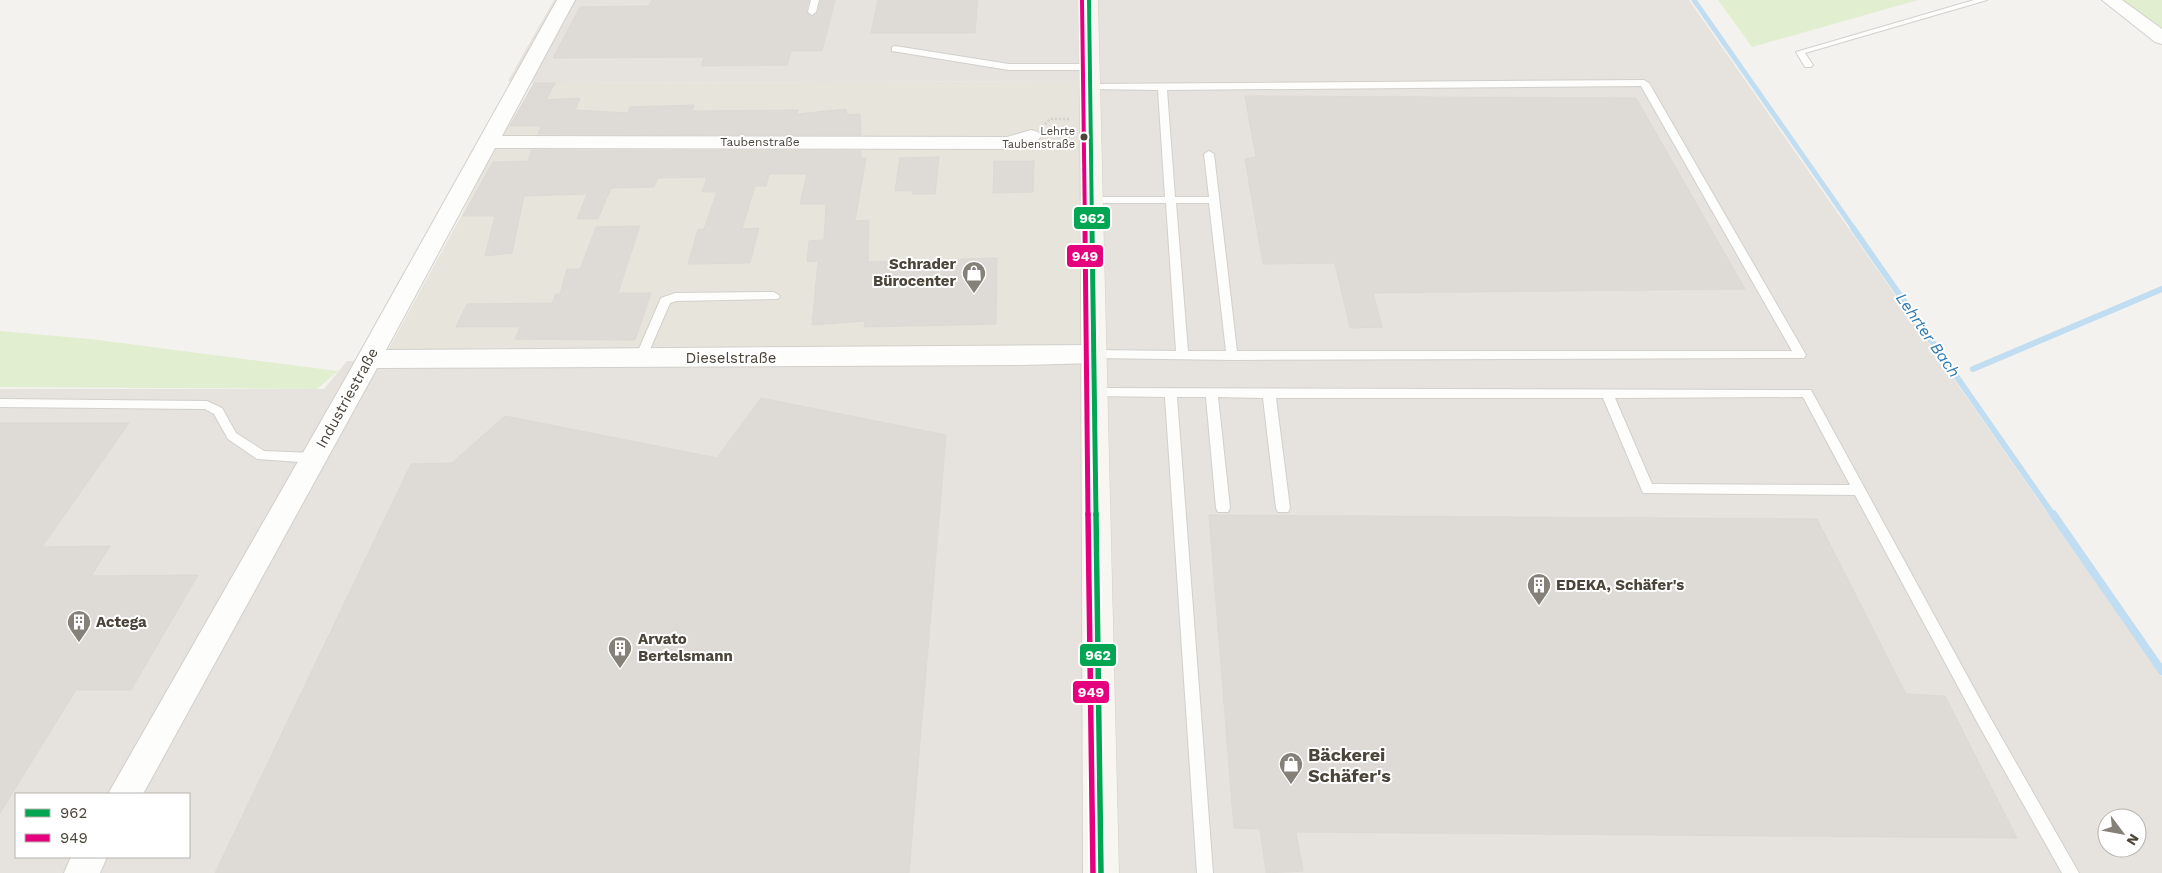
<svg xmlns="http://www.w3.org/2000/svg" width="2162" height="873" viewBox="0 0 2162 873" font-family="'Work Sans',sans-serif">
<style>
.residential{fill:#e7e4dc}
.industrial{fill:#e6e2de;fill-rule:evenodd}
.green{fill:#e1eecf}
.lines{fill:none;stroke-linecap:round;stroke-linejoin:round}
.stream-far2{stroke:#c0ddf1;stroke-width:5}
.stream-far1{stroke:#c0ddf1;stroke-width:6}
.stream{stroke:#c0ddf1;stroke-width:8}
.building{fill:#dedbd6;stroke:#dcd9d4}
.lane-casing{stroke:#d2d0cb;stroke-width:2}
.street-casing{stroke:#d2d0cb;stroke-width:2}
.secondary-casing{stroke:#d3cfc5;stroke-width:1}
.path{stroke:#d3d2cc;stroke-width:2.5;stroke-dasharray:2 2;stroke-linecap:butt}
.lane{fill:#fdfdfc;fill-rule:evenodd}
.street{fill:#fdfdfc;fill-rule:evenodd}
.secondary{fill:#f7f6f1;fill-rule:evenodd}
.bus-1-far2-casing{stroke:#fff;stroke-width:7}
.bus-1-far1-casing{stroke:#fff;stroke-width:9}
.bus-1-casing{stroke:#fff;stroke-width:9}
.bus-2-far2-casing{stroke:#fff;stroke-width:7}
.bus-2-far1-casing{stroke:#fff;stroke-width:9}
.bus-2-casing{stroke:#fff;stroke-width:9}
.bus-1-far2{stroke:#00a651;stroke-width:4}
.bus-1-far1{stroke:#00a651;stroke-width:5}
.bus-1{stroke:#00a651;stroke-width:5.5}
.bus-2-far2{stroke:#e5007d;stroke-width:4}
.bus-2-far1{stroke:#e5007d;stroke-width:5}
.bus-2{stroke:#e5007d;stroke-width:5.5}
.bus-dot{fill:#4b4439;stroke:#fff;stroke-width:2}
.labels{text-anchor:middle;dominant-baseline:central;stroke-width:4;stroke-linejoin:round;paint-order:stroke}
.far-bus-label{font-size:11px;fill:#4b4439;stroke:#fff;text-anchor:end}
.far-street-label{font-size:12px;fill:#4b4439;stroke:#fff}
.poi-label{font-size:15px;font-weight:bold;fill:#4b4439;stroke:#fff;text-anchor:start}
.street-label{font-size:15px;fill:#4b4439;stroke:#fff}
.water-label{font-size:16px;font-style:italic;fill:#2e7ab2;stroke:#fff}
.near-poi-label{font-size:18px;font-weight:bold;fill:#4b4439;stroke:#fff;text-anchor:start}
.line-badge{stroke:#fff;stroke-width:2}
.badge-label{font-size:14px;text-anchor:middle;font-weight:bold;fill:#fff}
</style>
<rect width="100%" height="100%" fill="#f4f2ee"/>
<path class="residential" d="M 1085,81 L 1083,366 L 382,361 L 460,218 L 490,157 L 534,83 Z"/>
<path class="industrial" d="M 554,0 L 1689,0 L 2162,677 L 2162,873 L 0,873 L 0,389 L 324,389 L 347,361 L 1083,365 L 1085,81 L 534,83 L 508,81 ZM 16,794 L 189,794 L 189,857 L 16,857 ZM 2107,818 L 2137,818 L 2137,848 L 2107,848 Z"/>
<g class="green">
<path d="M 1718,0 L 1918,0 L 1752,47 Z"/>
<path d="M 2112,0 L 2162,0 L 2162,37 Z"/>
<path d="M 0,331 L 90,339 L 338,371 L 317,389 L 0,387 Z"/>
</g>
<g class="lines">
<path class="stream-far2" d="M 1694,0 L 1854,229"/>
<g class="stream-far1">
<path d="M 1853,228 L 2053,515"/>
<path d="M 1973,369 L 2162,289"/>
</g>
<path class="stream" d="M 2053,514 L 2162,671"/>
</g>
<g class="building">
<path d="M 652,0 L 809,0 L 806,12 L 812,17 L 818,12 L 821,0 L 835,0 L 822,51 L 791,51 L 787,65 L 701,66 L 704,57 L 553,58 L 580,7 L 649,6 Z"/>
<path d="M 878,0 L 978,0 L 975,33 L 871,33 Z"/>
<path d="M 534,83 L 555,83 L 546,100 L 580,98 L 575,110 L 628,113 L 630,107 L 694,105 L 692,111 L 798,110 L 797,114 L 846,109 L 847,115 L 860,114 L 861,135 L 538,134 L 541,126 L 510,126 Z"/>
<path d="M 1245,96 L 1636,98 L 1745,289 L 1373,293 L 1382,327 L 1350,328 L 1335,263 L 1263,264 L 1245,159 L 1256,157 Z"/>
<path d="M 532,150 L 861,151 L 861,158 L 866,158 L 855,221 L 869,220 L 868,262 L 997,258 L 996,324 L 864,327 L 865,321 L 812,325 L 818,261 L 807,262 L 809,241 L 824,240 L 826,204 L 800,204 L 807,174 L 769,174 L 766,186 L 755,186 L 742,229 L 759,228 L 750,263 L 688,264 L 698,229 L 704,229 L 717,192 L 702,192 L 707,177 L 658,178 L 654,187 L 611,188 L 598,219 L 577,219 L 587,194 L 524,196 L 512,253 L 485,256 L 495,216 L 463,216 L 493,162 L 528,161 Z"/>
<path d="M 939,157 L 935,194 L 912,194 L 912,191 L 895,191 L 900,158 Z"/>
<path d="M 994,161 L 1034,161 L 1033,192 L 993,193 Z"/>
<path d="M 640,226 L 618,293 L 651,293 L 635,340 L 515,339 L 520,327 L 456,327 L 467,304 L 552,303 L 556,294 L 560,294 L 567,269 L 580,269 L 596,227 Z"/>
<path d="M 761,398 L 946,435 L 909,873 L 215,873 L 411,464 L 452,463 L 505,416 L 717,458 Z"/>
<path d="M 0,423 L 129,423 L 42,547 L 110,546 L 91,576 L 198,575 L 131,690 L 76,690 L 0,813 Z"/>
<path d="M 1209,515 L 1817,519 L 1906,694 L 1945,696 L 2017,838 L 1296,832 L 1303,871 L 1266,873 L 1260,829 L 1234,828 Z"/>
</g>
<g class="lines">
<g class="lane-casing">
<g id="lane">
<path d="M 811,0 L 819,0 L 816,12 L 812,15 L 808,12 Z"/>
<path d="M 1974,0 L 1987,0 L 1805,53 L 1813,65 L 1811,67 L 1805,67 L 1796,52 Z"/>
<path d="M 895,46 L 1009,64 L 1090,64 L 1095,67 L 1090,70 L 1009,70 L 892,51 L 892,47 Z"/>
<path d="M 1644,80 L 1649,83 L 1806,355 L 1804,358 L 1232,360 L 1095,358 L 1089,354 L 1095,350 L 1176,351 L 1166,203 L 1092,203 L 1087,200 L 1092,197 L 1165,197 L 1158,90 L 1091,89 L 1088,88 L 1088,84 ZM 1641,86 L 1792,351 L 1237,351 L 1214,154 L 1209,151 L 1204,154 L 1209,197 L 1175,197 L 1167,90 ZM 1176,203 L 1209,203 L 1226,351 L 1188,351 Z"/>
<path d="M 774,292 L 780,296 L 778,299 L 676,301 L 670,303 L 645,361 L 637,361 L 635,358 L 661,298 L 675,293 Z"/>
<path d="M 1095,388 L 1811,390 L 1987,712 L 2079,873 L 2062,873 L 1977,722 L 1855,495 L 1643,493 L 1603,398 L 1276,398 L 1290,508 L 1288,512 L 1278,512 L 1276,508 L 1263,398 L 1218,397 L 1230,508 L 1228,512 L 1218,512 L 1216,508 L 1206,397 L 1177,397 L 1213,873 L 1197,873 L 1165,397 L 1095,396 L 1089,392 ZM 1803,397 L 1850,485 L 1652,484 L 1615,398 Z"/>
<path d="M 0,399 L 207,401 L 222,408 L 236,433 L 264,451 L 314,453 L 318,455 L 320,458 L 318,461 L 314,463 L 257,459 L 228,439 L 214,414 L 205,409 L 0,407 Z"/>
</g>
</g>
<g class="street-casing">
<g id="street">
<path d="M 557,0 L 575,0 L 502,136 L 1007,137 L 1031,130 L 1038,132 L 1041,136 L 1038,140 L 1008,149 L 495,148 L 386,350 L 1095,345 L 1104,348 L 1107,354 L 1104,360 L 1095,363 L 1022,365 L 377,368 L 143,794 L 108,794 L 344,381 Z"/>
<path d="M 2102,0 L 2122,0 L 2162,29 L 2162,44 L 2155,42 Z"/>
<path d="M 71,857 L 107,857 L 100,873 L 64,873 Z"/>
</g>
</g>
<g class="secondary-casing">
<path id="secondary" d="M 1080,0 L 1098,0 L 1119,873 L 1083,873 Z"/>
</g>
<path class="path" d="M 1045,124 L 1050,119 L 1069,119"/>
<use href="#lane" class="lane"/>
<use href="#street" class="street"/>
<use href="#secondary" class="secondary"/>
<g class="bus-1-far2-casing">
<path id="bus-1-far2" d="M 1089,0 L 1092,229"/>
</g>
<g class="bus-1-far1-casing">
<path id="bus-1-far1" d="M 1092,228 L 1096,515"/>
</g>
<g class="bus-1-casing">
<path id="bus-1" d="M 1096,514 L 1101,873"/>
</g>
<g class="bus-2-far2-casing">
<path id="bus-2-far2" d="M 1082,0 L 1085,229"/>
</g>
<g class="bus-2-far1-casing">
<path id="bus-2-far1" d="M 1085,228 L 1088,515"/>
</g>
<g class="bus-2-casing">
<path id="bus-2" d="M 1088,514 L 1093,873"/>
</g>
<use href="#bus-1-far2" class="bus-1-far2"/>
<use href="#bus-1-far1" class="bus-1-far1"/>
<use href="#bus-1" class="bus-1"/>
<use href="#bus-2-far2" class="bus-2-far2"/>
<use href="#bus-2-far1" class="bus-2-far1"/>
<use href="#bus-2" class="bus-2"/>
</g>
<defs>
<g id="shop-pin" transform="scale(1.25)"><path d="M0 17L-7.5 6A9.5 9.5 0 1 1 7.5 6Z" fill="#868178" stroke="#fff"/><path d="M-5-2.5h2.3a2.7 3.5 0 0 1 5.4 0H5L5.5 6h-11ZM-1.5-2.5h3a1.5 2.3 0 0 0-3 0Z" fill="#fff"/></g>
<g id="building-pin" transform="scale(1.25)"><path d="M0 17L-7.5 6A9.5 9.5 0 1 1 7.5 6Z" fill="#868178" stroke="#fff"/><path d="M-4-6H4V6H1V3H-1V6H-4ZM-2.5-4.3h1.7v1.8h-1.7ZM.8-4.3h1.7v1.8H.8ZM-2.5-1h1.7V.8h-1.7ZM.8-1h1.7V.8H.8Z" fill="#fff"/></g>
</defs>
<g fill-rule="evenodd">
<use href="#shop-pin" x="974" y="273"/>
<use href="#building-pin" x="1539" y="585"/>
<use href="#building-pin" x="79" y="622"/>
<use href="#building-pin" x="620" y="648"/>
<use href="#shop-pin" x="1291" y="764"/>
</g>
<circle class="bus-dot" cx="1084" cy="137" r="4.5"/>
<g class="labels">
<g class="far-bus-label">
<text x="1075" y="131">Lehrte<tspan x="1075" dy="13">Taubenstraße</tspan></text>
</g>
<g class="far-street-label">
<text x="760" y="142">Taubenstraße</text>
</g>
<g class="poi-label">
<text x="956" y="264" text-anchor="end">Schrader<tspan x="956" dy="17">Bürocenter</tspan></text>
<text x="1556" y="585">EDEKA, Schäfer's</text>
<text x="96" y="622">Actega</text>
<text x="638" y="639">Arvato<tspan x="638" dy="17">Bertelsmann</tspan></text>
</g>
<g class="street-label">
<text x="731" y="358">Dieselstraße</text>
<text transform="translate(347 398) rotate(-61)">Industriestraße</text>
</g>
<g class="water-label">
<text transform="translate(1928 335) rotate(55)">Lehrter Bach</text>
</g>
<g class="near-poi-label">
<text x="1308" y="754">Bäckerei<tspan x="1308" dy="21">Schäfer's</tspan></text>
</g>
</g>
<g class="line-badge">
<rect x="1073" y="206" width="38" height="24" rx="5" fill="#00a651"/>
<rect x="1066" y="244" width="38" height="24" rx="5" fill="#e5007d"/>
<rect x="1079" y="643" width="38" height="24" rx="5" fill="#00a651"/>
<rect x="1072" y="680" width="38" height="24" rx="5" fill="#e5007d"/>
</g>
<g class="badge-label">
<text x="1092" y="223">962</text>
<text x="1085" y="261">949</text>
<text x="1098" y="660">962</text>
<text x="1091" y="697">949</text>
</g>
<rect x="15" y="793" width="175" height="65" fill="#ffffff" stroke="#b7b4b0"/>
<rect x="25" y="809" width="25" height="8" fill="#00a651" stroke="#b7b4b0"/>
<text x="60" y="818" font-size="15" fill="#4b4439">962</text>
<rect x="25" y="834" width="25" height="8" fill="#e5007d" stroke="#b7b4b0"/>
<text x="60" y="843" font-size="15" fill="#4b4439">949</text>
<g transform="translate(2122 833) rotate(122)"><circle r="24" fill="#ffffff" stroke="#b7b4b0"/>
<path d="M0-4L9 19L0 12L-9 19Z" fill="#868178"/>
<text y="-8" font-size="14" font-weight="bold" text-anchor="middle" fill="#4b4439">N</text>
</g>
</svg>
